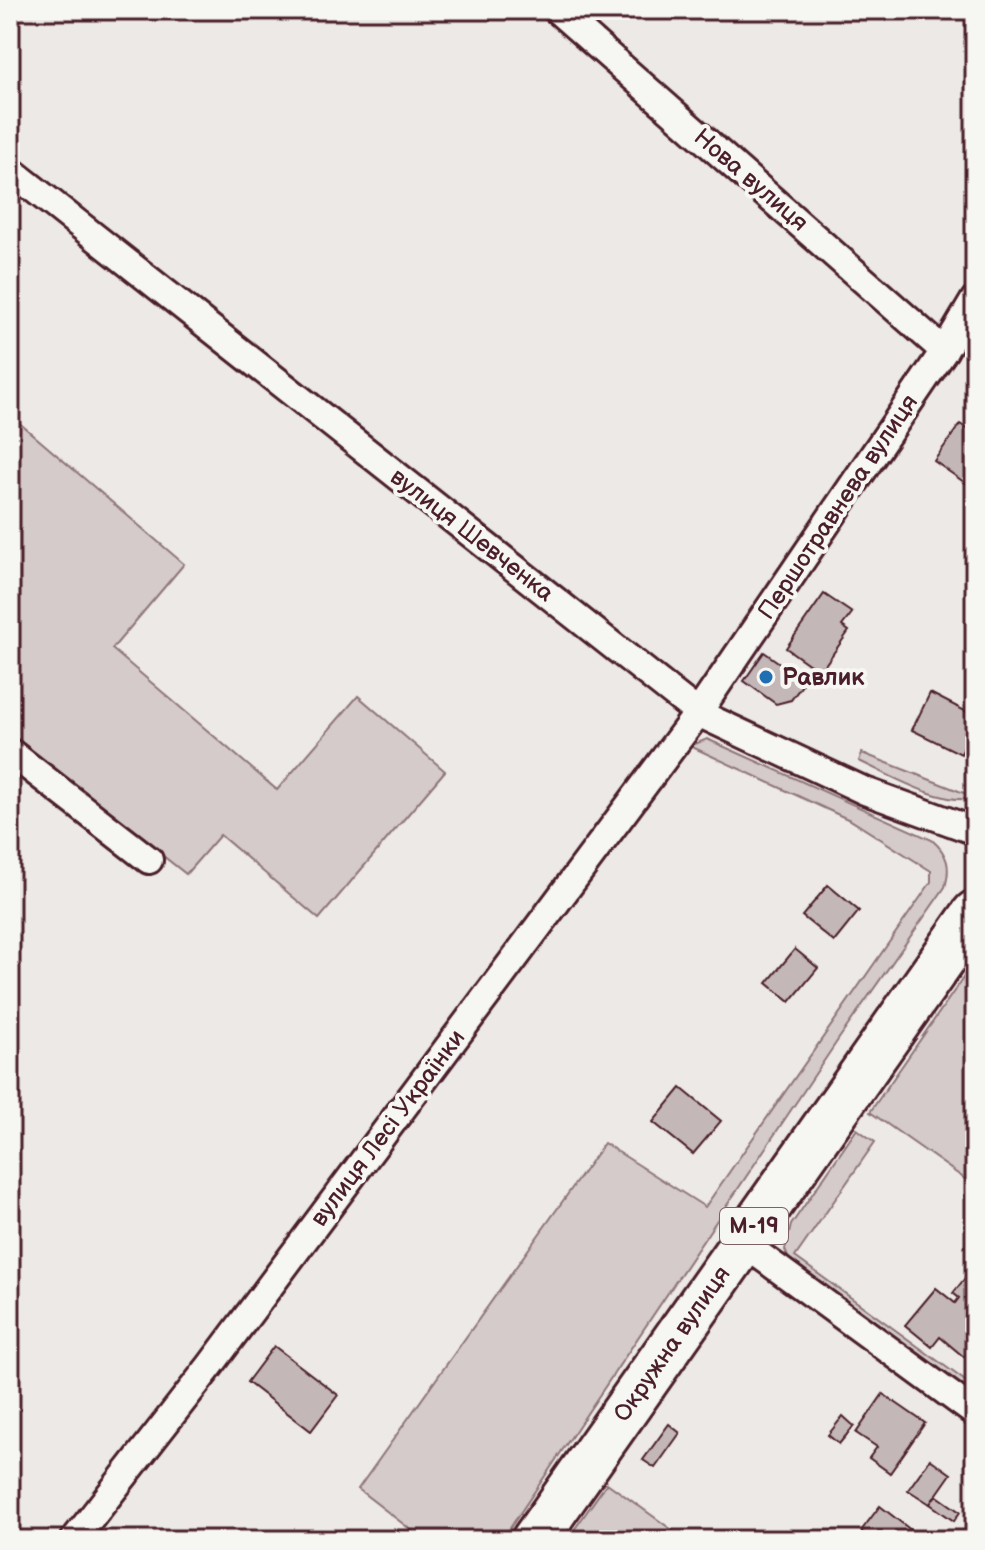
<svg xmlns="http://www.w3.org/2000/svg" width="985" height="1550" viewBox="0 0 985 1550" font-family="'Balsamiq Sans',sans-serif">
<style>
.green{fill:#d4cbca;stroke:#8f757a;stroke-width:2}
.building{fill:#c4b7b7;stroke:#4a1f2b;stroke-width:2}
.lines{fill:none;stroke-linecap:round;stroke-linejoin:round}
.lane-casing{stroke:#4a1f2b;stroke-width:20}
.street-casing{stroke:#4a1f2b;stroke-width:32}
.highway-casing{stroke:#4a1f2b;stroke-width:50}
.lane{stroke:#f6f6f2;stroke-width:14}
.street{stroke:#f6f6f2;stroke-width:26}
.highway{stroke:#f6f6f2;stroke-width:44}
.poi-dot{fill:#1f6fb2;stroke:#f6f6f2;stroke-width:3}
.labels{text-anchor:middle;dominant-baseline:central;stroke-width:8;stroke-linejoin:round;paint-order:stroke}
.shield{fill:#f6f6f2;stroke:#7e6067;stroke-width:2}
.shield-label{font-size:22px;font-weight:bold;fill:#4a1f2b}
.street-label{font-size:24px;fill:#4a1f2b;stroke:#f6f6f2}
.poi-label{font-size:24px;font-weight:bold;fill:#4a1f2b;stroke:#f6f6f2;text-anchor:start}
</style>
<rect width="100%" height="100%" fill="#ece9e6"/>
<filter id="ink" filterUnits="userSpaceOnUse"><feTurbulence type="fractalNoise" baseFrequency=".0125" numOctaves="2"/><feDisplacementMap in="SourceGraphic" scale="16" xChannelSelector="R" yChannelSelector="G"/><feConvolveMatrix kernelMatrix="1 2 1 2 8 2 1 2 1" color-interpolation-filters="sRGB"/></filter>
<g filter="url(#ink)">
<g class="green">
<path d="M 10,415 L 184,564 L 112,649 L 277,790 L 358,696 L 445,771 L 319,919 L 220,835 L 186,874 L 10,735 Z"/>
<path d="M 707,739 L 932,840 C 948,854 951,867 945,887 L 840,1037 L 502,1540 L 424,1540 L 358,1489 L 604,1143 L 705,1207 L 931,882 L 931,871 L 852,821 L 690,746 Z"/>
<path d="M 862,753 L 969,795 L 975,789 L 975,798 C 941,806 890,775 859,761 Z"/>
<path d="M 975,961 L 975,1186 L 870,1112 Z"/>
<path d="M 857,1129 L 875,1142 L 795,1257 L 975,1388 L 975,1398 L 790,1262 L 785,1250 L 791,1225 Z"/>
<path d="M 607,1483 L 686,1540 L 567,1540 Z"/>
</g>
<g class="building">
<path d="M 960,424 L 975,434 L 975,482 L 971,487 L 934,461 Z"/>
<path d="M 824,594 L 852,613 L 842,626 L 849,631 L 820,672 L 786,648 Z"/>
<path d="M 764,652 L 805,681 L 791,700 L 776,704 L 744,681 Z"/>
<path d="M 930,693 L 975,716 L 975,724 L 961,754 L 912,730 Z"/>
<path d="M 828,885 L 859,911 L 834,942 L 802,916 Z"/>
<path d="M 795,949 L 818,968 L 790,1002 L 767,983 Z"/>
<path d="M 681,1088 L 721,1121 L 693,1154 L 653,1122 Z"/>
<path d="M 966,1277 L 975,1285 L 975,1344 L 964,1357 L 940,1337 L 932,1347 L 905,1325 L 936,1288 L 955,1303 L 959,1298 L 953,1293 Z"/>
<path d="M 274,1346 L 338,1395 L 311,1431 L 247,1382 Z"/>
<path d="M 883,1394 L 925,1423 L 890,1473 L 869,1458 L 877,1447 L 856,1433 Z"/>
<path d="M 843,1416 L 854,1426 L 839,1444 L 828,1435 Z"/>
<path d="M 669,1424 L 680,1433 L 655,1468 L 643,1460 Z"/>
<path d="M 930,1459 L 951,1474 L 930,1504 L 908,1490 Z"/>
<path d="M 936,1495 L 960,1512 L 954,1521 L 930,1504 Z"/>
<path d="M 880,1506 L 921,1538 L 919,1540 L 868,1540 L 869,1538 L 861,1531 Z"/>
</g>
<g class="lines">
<g class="lane-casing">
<path id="lane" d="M 10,1535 L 17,1540"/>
</g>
<g class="street-casing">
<g id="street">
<path d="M 557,10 L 944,351"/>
<path d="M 10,170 L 698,713 L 865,791 L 975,831"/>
<path d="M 10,752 L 149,860"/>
<path d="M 743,1243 L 975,1413"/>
<path d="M 74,1540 L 210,1366 L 698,713 L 944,351 L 975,299"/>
</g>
</g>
<g class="highway-casing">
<path id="highway" d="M 534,1540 L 975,913"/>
</g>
<use href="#lane" class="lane"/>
<use href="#street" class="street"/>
<use href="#highway" class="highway"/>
</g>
</g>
<circle class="poi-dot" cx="766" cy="677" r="8"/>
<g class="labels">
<rect class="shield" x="720" y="1208" width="68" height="36" rx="6"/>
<g class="shield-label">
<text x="754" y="1226">М-19</text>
</g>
<g class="street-label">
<text transform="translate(751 180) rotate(41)">Нова вулиця</text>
<text transform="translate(838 507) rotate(-56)">Першотравнева вулиця</text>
<text transform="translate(472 535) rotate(38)">вулиця Шевченка</text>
<text transform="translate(388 1128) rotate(-53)">вулиця Лесі Українки</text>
<text transform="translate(672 1344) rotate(-55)">Окружна вулиця</text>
</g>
<g class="poi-label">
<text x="782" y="677">Равлик</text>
</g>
</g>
<rect width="985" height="1550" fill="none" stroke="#f6f6f2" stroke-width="40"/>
<rect x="20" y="20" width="945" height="1510" fill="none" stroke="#4a1f2b" stroke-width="3" filter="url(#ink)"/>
</svg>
